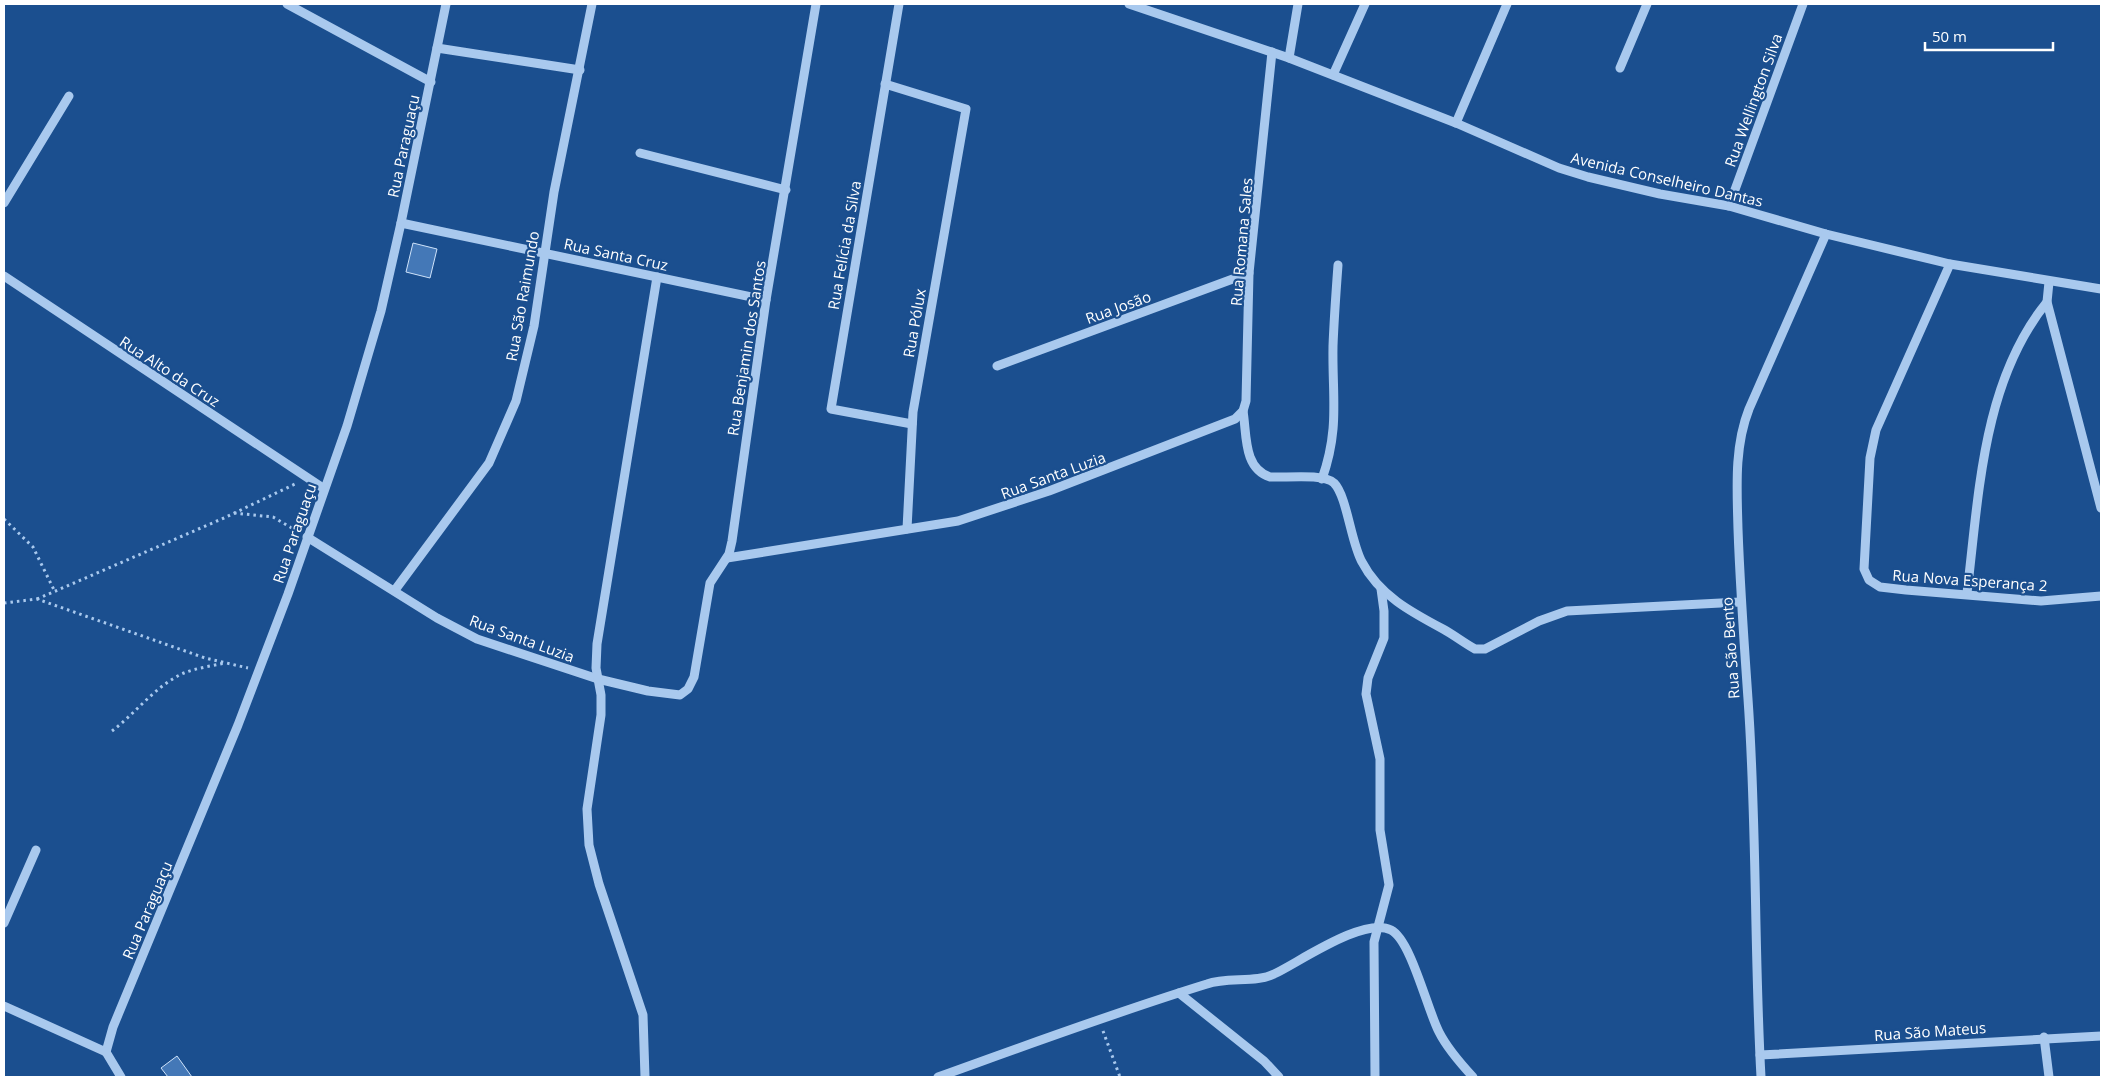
<svg xmlns="http://www.w3.org/2000/svg" width="2105" height="1081" viewBox="0 0 2105 1081" font-family="'Open Sans',sans-serif">
<style>
.building{fill:#4478b7;stroke:#cfe3fa}
.lines{fill:none;stroke-linecap:round;stroke-linejoin:round}
.path{stroke:#a9c9ee;stroke-width:3;stroke-dasharray:2.5 4;stroke-linecap:butt}
.minor{stroke:#a9c9ee;stroke-width:9}
.labels{text-anchor:middle;dominant-baseline:central;stroke-width:4.5;stroke-linejoin:round;paint-order:stroke}
.street-label{font-size:15px;fill:#fff;stroke:#1b4f8f}
</style>
<rect width="100%" height="100%" fill="#1b4f8f"/>
<g class="building">
<path d="M 413,243 L 437,249 L 430,278 L 406,272 Z"/>
<path d="M 177,1056 L 192,1077 L 168,1077 L 161,1068 Z"/>
</g>
<g class="lines">
<g class="path">
<path d="M 234,513 L 273,517 L 297,531"/>
<path d="M 4,519 L 33,547 L 55,592"/>
<path d="M 37,599 L 224,518 L 295,484"/>
<path d="M 4,603 L 37,599 L 205,658 L 248,668"/>
<path d="M 112,731 C 136,713 156,685 184,673 C 196,668 212,666 225,663"/>
<path d="M 1103,1031 L 1120,1077"/>
</g>
<g class="minor">
<path d="M 287,4 L 431,82"/>
<path d="M 899,4 L 831,409 L 912,424"/>
<path d="M 1129,4 L 1289,58 L 1456,123 L 1559,168 L 1588,177 L 1660,194 L 1729,206 L 1826,234 L 1950,264 L 2101,289"/>
<path d="M 437,48 L 580,70"/>
<path d="M 1289,58 L 1298,4"/>
<path d="M 1620,68 L 1647,4"/>
<path d="M 1333,75 L 1365,4"/>
<path d="M 885,84 L 966,109 L 913,412 L 907,529"/>
<path d="M 1456,123 L 1507,4"/>
<path d="M 640,153 L 786,190"/>
<path d="M 4,203 L 69,96"/>
<path d="M 1729,206 L 1803,4"/>
<path d="M 401,223 L 766,300"/>
<path d="M 1950,264 L 1876,430 L 1870,458 L 1864,569 L 1869,580 L 1880,587 L 1906,590 L 2041,601 L 2101,596"/>
<path d="M 4,276 L 323,488"/>
<path d="M 2049,282 L 2047,302 L 2101,508"/>
<path d="M 997,366 L 1249,273"/>
<path d="M 1243,411 C 1247,435 1243,468 1270,477 C 1285,478 1323,473 1334,483 C 1347,496 1351,543 1362,562 C 1379,595 1411,612 1443,629 C 1454,635 1464,643 1475,649 L 1485,649 L 1539,621 L 1567,611 L 1740,602"/>
<path d="M 1322,479 C 1340,428 1332,396 1333,346 C 1334,319 1336,292 1338,265"/>
<path d="M 307,537 L 437,618 L 477,639 L 598,679 L 648,691 L 680,695 L 688,689 L 694,677 L 710,583 L 729,554 L 732,541 L 766,300 L 816,4"/>
<path d="M 727,558 L 958,521 L 1049,491 L 1235,419 L 1243,411 L 1246,401 L 1249,273 L 1272,52"/>
<path d="M 395,590 L 489,463 L 516,401 L 534,326 L 554,192 L 592,4"/>
<path d="M 1967,593 C 1979,495 1982,382 2047,302"/>
<path d="M 4,923 L 36,850"/>
<path d="M 1179,993 L 1264,1061 L 1279,1077"/>
<path d="M 4,1006 L 106,1052"/>
<path d="M 2044,1037 L 2049,1077"/>
<path d="M 106,1052 L 113,1027 L 238,725 L 288,594 L 347,426 L 381,311 L 401,223 L 446,4"/>
<path d="M 106,1052 L 121,1077"/>
<path d="M 1760,1055 L 2101,1036"/>
<path d="M 645,1077 L 643,1015 L 599,884 L 589,845 L 587,809 L 601,715 L 601,695 L 596,668 L 597,644 L 657,277"/>
<path d="M 938,1077 C 1027,1045 1116,1012 1207,984 C 1227,977 1257,983 1274,974 C 1298,963 1364,916 1391,930 C 1411,940 1427,1009 1439,1032 C 1447,1048 1461,1064 1473,1077"/>
<path d="M 1375,1077 L 1374,942 L 1389,885 L 1380,830 L 1380,759 L 1366,694 L 1368,678 L 1384,638 L 1384,611 L 1381,589"/>
<path d="M 1761,1077 C 1754,951 1757,825 1748,699 C 1744,642 1740,586 1738,529 C 1737,489 1734,447 1749,409 L 1826,234"/>
</g>
</g>
<g class="labels">
<g class="street-label">
<text transform="translate(1753 100) rotate(-70)">Rua Wellington Silva</text>
<text transform="translate(403 146) rotate(-78)">Rua Paraguaçu</text>
<text transform="translate(1667 179) rotate(13)">Avenida Conselheiro Dantas</text>
<text transform="translate(1241 242) rotate(-85)">Rua Romana Sales</text>
<text transform="translate(844 245) rotate(-80)">Rua Felícia da Silva</text>
<text transform="translate(616 254) rotate(12)">Rua Santa Cruz</text>
<text transform="translate(522 296) rotate(-80)">Rua São Raimundo</text>
<text transform="translate(1118 307) rotate(-20)">Rua Josão</text>
<text transform="translate(914 323) rotate(-80)">Rua Pólux</text>
<text transform="translate(746 348) rotate(-81)">Rua Benjamin dos Santos</text>
<text transform="translate(170 371) rotate(33)">Rua Alto da Cruz</text>
<text transform="translate(1053 475) rotate(-20)">Rua Santa Luzia</text>
<text transform="translate(294 533) rotate(-71)">Rua Paraguaçu</text>
<text transform="translate(1970 580) rotate(4)">Rua Nova Esperança 2</text>
<text transform="translate(522 638) rotate(20)">Rua Santa Luzia</text>
<text transform="translate(1730 648) rotate(-94)">Rua São Bento</text>
<text transform="translate(147 910) rotate(-67)">Rua Paraguaçu</text>
<text transform="translate(1930 1031) rotate(-4)">Rua São Mateus</text>
</g>
</g>
<rect width="2105" height="1081" fill="none" stroke="#ffffff" stroke-width="10"/>
<path d="M1925 42v8h128v-8" fill="none" stroke="#ffffff" stroke-width="2.5"/>
<text x="1932" y="42" font-size="15" fill="#ffffff" stroke="#1b4f8f" stroke-width="4" paint-order="stroke">50 m</text>
</svg>
